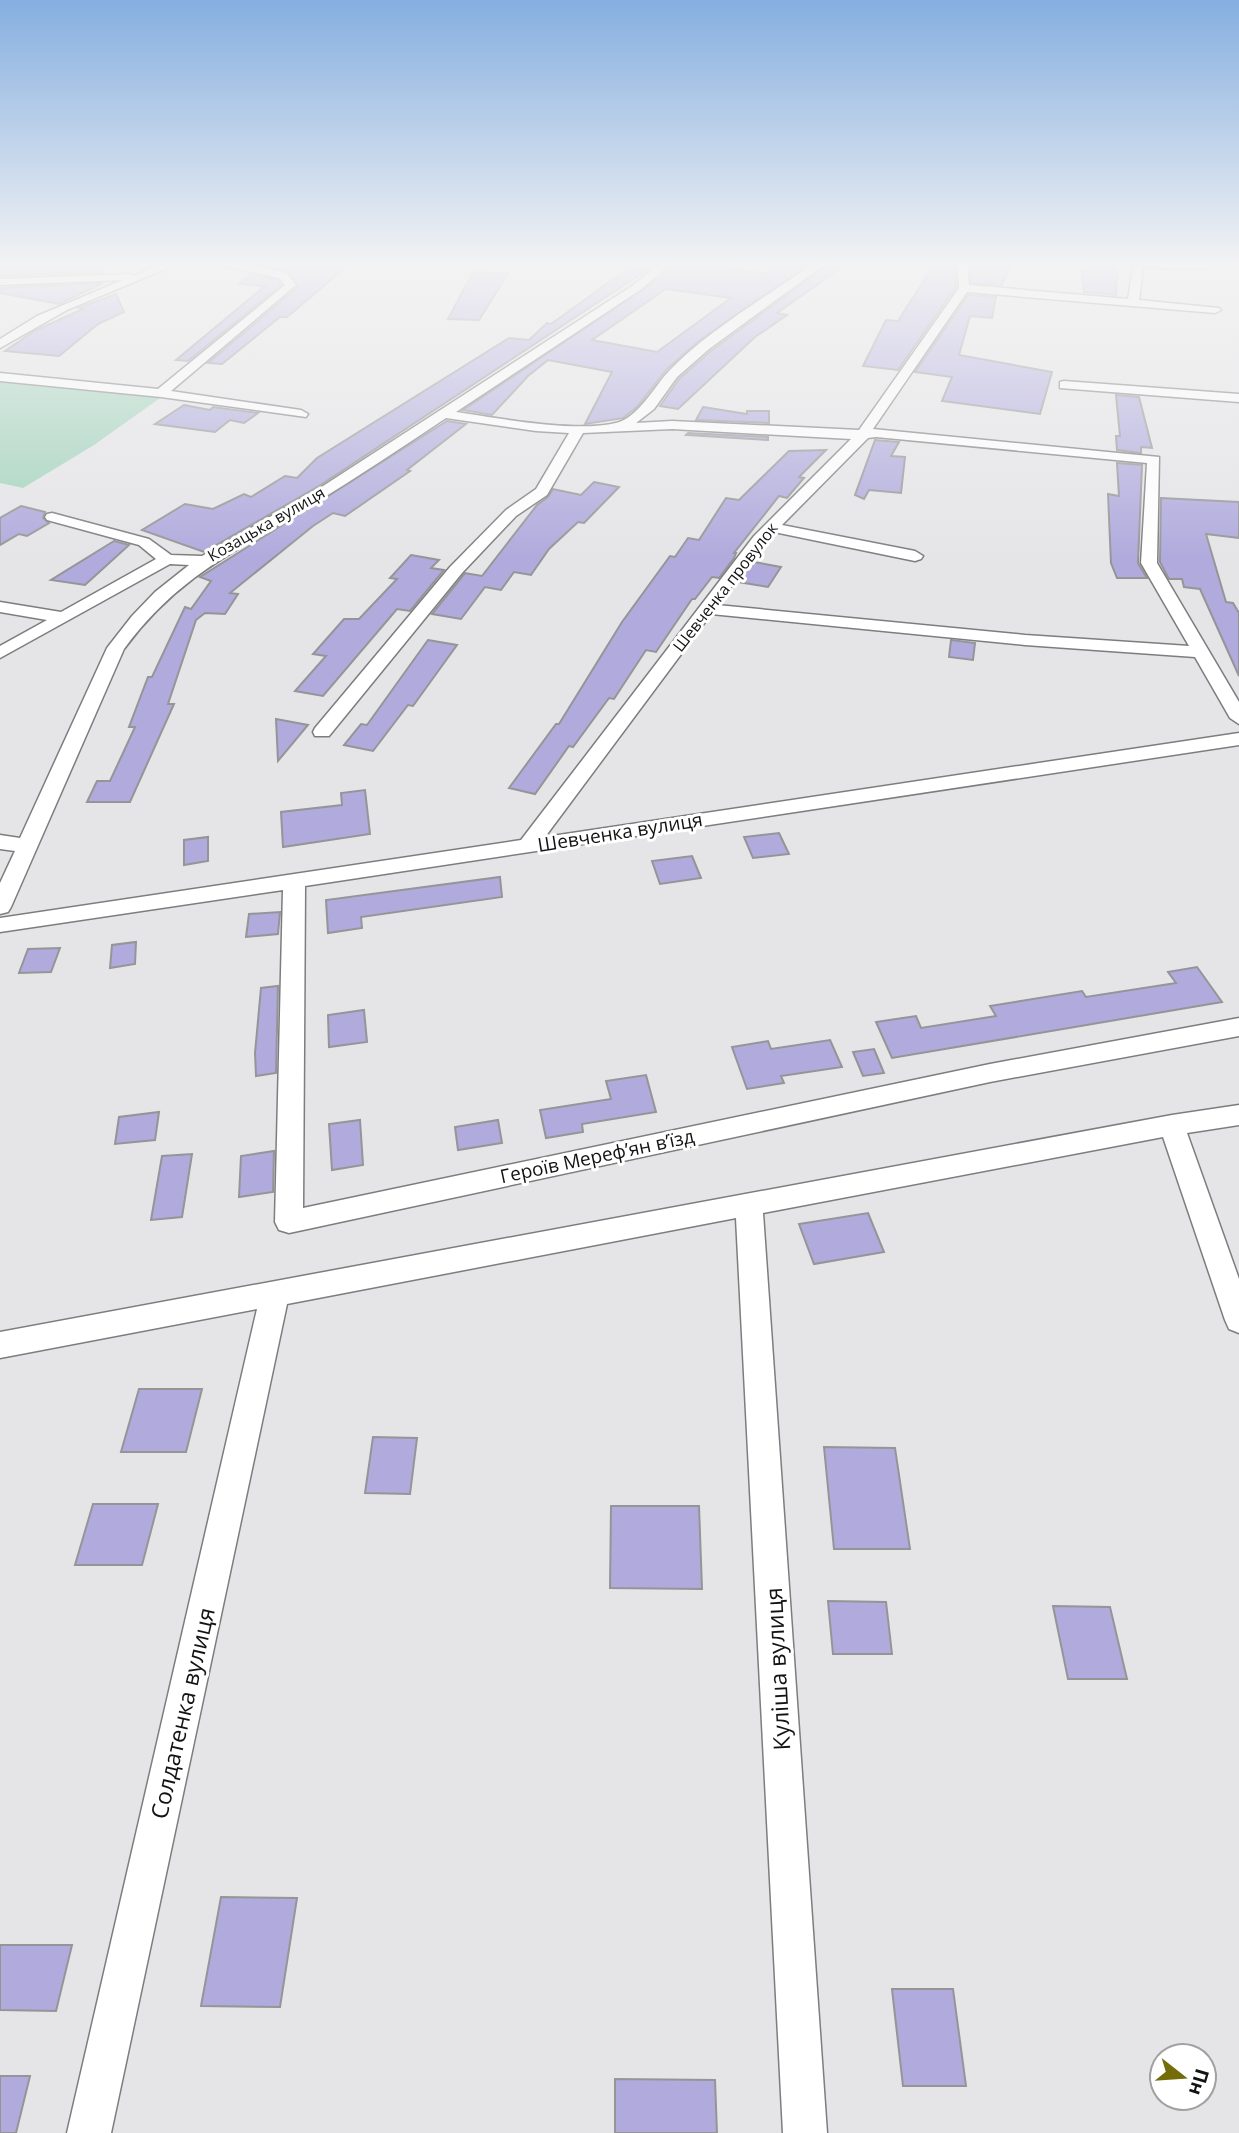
<svg xmlns="http://www.w3.org/2000/svg" width="1239" height="2133" viewBox="0 0 1239 2133" font-family="'Open Sans',sans-serif">
<style>
.green{fill:#a2d3bb}
.building{fill:#b0aadd;stroke:#959597;stroke-width:2;fill-rule:evenodd}
.lines{fill:none;stroke-linecap:round;stroke-linejoin:round}
.street-casing{stroke:#7d7d80;stroke-width:3}
.street{fill:#fff;fill-rule:evenodd}
.labels{text-anchor:middle;dominant-baseline:central;stroke-width:6;stroke-linejoin:round;paint-order:stroke}
.far-street-label{font-size:16px;fill:#131314;stroke:#fff}
.street-label{font-size:19px;fill:#131314;stroke:#fff}
.near-street-label{font-size:23px;fill:#131314;stroke:#fff}
</style>
<rect width="100%" height="100%" fill="#e5e5e7"/>
<path class="green" d="M 0,379 L 163,396 L 94,445 L 23,488 L 0,483 Z"/>
<g class="building">
<path d="M 0,262 L 102,262 L 102,272 L 0,276 Z"/>
<path d="M 267,262 L 345,268 L 287,317 L 280,317 L 222,364 L 208,363 L 298,287 L 289,271 L 263,266 Z"/>
<path d="M 684,262 L 767,274 L 782,262 L 808,265 L 700,340 L 667,369 L 637,407 L 623,418 L 585,424 L 612,372 L 548,360 L 528,376 L 492,415 L 463,410 ZM 666,289 L 731,298 L 657,352 L 592,340 Z"/>
<path d="M 926,262 L 954,262 L 956,287 L 898,370 L 863,366 L 886,320 L 898,321 L 930,271 Z"/>
<path d="M 970,262 L 972,262 L 1011,264 L 1002,285 L 971,283 Z"/>
<path d="M 1090,262 L 1111,262 L 1117,272 L 1116,295 L 1084,292 L 1081,270 L 1093,271 Z"/>
<path d="M 825,267 L 838,270 L 777,313 L 787,315 L 755,337 L 678,409 L 660,406 L 679,379 L 711,351 Z"/>
<path d="M 629,268 L 647,270 L 319,486 L 204,552 L 142,530 L 185,504 L 213,509 L 244,494 L 251,497 L 285,476 L 297,478 L 317,458 L 509,338 L 529,340 L 547,323 L 551,324 Z"/>
<path d="M 473,272 L 508,274 L 479,320 L 448,319 Z"/>
<path d="M 251,274 L 278,280 L 281,285 L 188,361 L 176,360 L 265,286 L 239,284 Z"/>
<path d="M 103,283 L 59,304 L 0,293 L 0,288 Z"/>
<path d="M 116,294 L 124,312 L 98,324 L 59,356 L 5,351 L 34,331 L 83,309 L 79,308 Z"/>
<path d="M 968,295 L 996,297 L 992,318 L 970,316 L 959,355 L 1052,372 L 1040,414 L 942,401 L 952,377 L 915,372 Z"/>
<path d="M 1116,395 L 1139,397 L 1152,448 L 1141,447 L 1141,453 L 1117,450 L 1116,436 L 1120,436 Z"/>
<path d="M 184,405 L 210,410 L 213,407 L 258,413 L 244,423 L 230,420 L 215,432 L 155,424 Z"/>
<path d="M 703,407 L 747,414 L 747,411 L 769,411 L 769,423 L 696,420 Z"/>
<path d="M 447,421 L 466,424 L 407,470 L 410,471 L 345,516 L 333,513 L 313,526 L 230,593 L 238,594 L 225,614 L 205,613 L 196,620 L 168,704 L 174,704 L 130,802 L 87,802 L 97,781 L 110,781 L 135,727 L 129,727 L 148,677 L 152,677 L 185,607 L 191,609 L 211,581 L 200,577 Z"/>
<path d="M 688,433 L 768,437 L 768,440 L 686,435 Z"/>
<path d="M 875,440 L 899,442 L 891,456 L 905,457 L 901,493 L 869,490 L 864,499 L 855,495 Z"/>
<path d="M 826,450 L 799,477 L 804,478 L 787,498 L 779,496 L 734,553 L 736,553 L 734,558 L 719,578 L 712,577 L 695,599 L 692,599 L 656,652 L 646,650 L 614,699 L 609,698 L 573,747 L 569,746 L 535,794 L 509,788 L 556,724 L 559,724 L 622,622 L 670,556 L 675,557 L 688,538 L 699,540 L 726,498 L 739,500 L 789,451 Z"/>
<path d="M 1117,463 L 1142,465 L 1138,563 L 1147,578 L 1117,578 L 1111,563 L 1108,494 L 1119,496 Z"/>
<path d="M 594,482 L 619,487 L 584,523 L 578,522 L 549,549 L 531,575 L 514,572 L 501,590 L 485,587 L 461,619 L 432,614 L 465,573 L 482,576 L 537,505 L 548,497 L 553,489 L 581,495 Z"/>
<path d="M 1161,498 L 1239,502 L 1239,538 L 1206,534 L 1226,602 L 1233,603 L 1239,613 L 1239,676 L 1200,589 L 1184,587 L 1182,579 L 1169,579 L 1160,562 Z"/>
<path d="M 21,506 L 45,512 L 43,518 L 49,523 L 27,536 L 19,534 L 0,545 L 0,518 Z"/>
<path d="M 114,541 L 129,545 L 85,585 L 51,580 Z"/>
<path d="M 411,555 L 439,560 L 431,568 L 444,570 L 410,611 L 397,609 L 323,696 L 295,691 L 326,656 L 313,654 L 344,619 L 359,619 L 397,579 L 390,578 Z"/>
<path d="M 754,562 L 781,567 L 768,587 L 738,582 Z"/>
<path d="M 428,640 L 457,645 L 413,706 L 408,705 L 373,751 L 344,745 L 361,724 L 367,725 Z"/>
<path d="M 951,640 L 975,643 L 973,660 L 949,657 Z"/>
<path d="M 276,719 L 308,725 L 278,761 Z"/>
<path d="M 365,790 L 370,834 L 283,847 L 281,812 L 342,805 L 341,793 Z"/>
<path d="M 779,833 L 789,854 L 753,858 L 744,837 Z"/>
<path d="M 208,837 L 208,861 L 184,865 L 184,840 Z"/>
<path d="M 692,856 L 701,878 L 660,884 L 652,861 Z"/>
<path d="M 500,877 L 502,897 L 361,917 L 362,928 L 328,933 L 326,900 Z"/>
<path d="M 280,912 L 278,934 L 246,937 L 249,914 Z"/>
<path d="M 136,942 L 135,964 L 110,968 L 112,945 Z"/>
<path d="M 60,948 L 51,972 L 19,973 L 28,949 Z"/>
<path d="M 1197,967 L 1222,1002 L 892,1058 L 876,1022 L 916,1016 L 921,1028 L 996,1016 L 990,1006 L 1082,991 L 1086,997 L 1176,983 L 1168,972 Z"/>
<path d="M 278,986 L 276,1073 L 256,1076 L 255,1053 L 261,988 Z"/>
<path d="M 364,1010 L 367,1042 L 329,1047 L 328,1015 Z"/>
<path d="M 830,1040 L 842,1067 L 781,1076 L 784,1083 L 747,1089 L 732,1047 L 768,1041 L 771,1049 Z"/>
<path d="M 874,1049 L 884,1073 L 863,1076 L 853,1052 Z"/>
<path d="M 646,1075 L 656,1112 L 582,1124 L 583,1132 L 546,1138 L 540,1110 L 611,1099 L 606,1081 Z"/>
<path d="M 159,1112 L 155,1140 L 115,1144 L 119,1117 Z"/>
<path d="M 360,1120 L 363,1165 L 332,1170 L 329,1124 Z"/>
<path d="M 498,1120 L 502,1143 L 458,1150 L 455,1127 Z"/>
<path d="M 274,1151 L 273,1192 L 239,1197 L 241,1156 Z"/>
<path d="M 192,1154 L 182,1217 L 151,1220 L 162,1156 Z"/>
<path d="M 868,1213 L 884,1252 L 814,1264 L 799,1224 Z"/>
<path d="M 139,1389 L 202,1389 L 186,1452 L 121,1452 Z"/>
<path d="M 373,1437 L 417,1438 L 410,1494 L 365,1493 Z"/>
<path d="M 824,1447 L 895,1448 L 910,1549 L 834,1549 Z"/>
<path d="M 93,1504 L 158,1504 L 142,1565 L 75,1565 Z"/>
<path d="M 611,1506 L 699,1506 L 702,1589 L 610,1588 Z"/>
<path d="M 828,1601 L 886,1602 L 892,1654 L 833,1654 Z"/>
<path d="M 1053,1606 L 1110,1607 L 1127,1679 L 1068,1679 Z"/>
<path d="M 221,1897 L 297,1898 L 280,2007 L 201,2006 Z"/>
<path d="M 0,1945 L 72,1945 L 56,2011 L 0,2010 Z"/>
<path d="M 892,1989 L 953,1989 L 966,2086 L 903,2086 Z"/>
<path d="M 0,2076 L 30,2076 L 16,2133 L 0,2133 Z"/>
<path d="M 615,2079 L 715,2080 L 717,2133 L 615,2133 Z"/>
</g>
<g class="lines">
<g class="street-casing">
<g id="street">
<path d="M 167,262 L 182,262 L 67,310 L 0,348 L 0,339 L 37,316 L 123,280 L 0,285 L 0,279 L 129,274 L 134,276 Z"/>
<path d="M 207,262 L 231,262 L 287,273 L 296,285 L 171,391 L 301,410 L 308,414 L 306,417 L 161,397 L 0,381 L 0,373 L 158,389 L 285,285 L 279,278 Z"/>
<path d="M 662,262 L 674,262 L 640,290 L 456,412 C 498,418 575,433 616,423 C 638,418 654,387 669,371 C 707,331 769,295 816,262 L 828,262 L 709,349 L 677,377 L 654,409 L 636,423 L 672,421 L 859,430 L 959,288 L 957,262 L 967,262 L 969,285 L 1128,299 L 1134,262 L 1209,264 L 1210,266 L 1205,269 L 1143,267 L 1139,300 L 1219,308 L 1221,310 L 1215,313 L 967,292 L 873,429 L 1159,457 L 1157,563 L 1239,702 L 1239,724 L 1230,718 L 1195,657 L 1025,645 L 711,614 L 545,837 L 1239,733 L 1239,745 L 305,886 L 303,1208 L 990,1064 L 1239,1018 L 1239,1036 L 990,1082 L 289,1233 L 279,1230 L 275,1222 L 283,890 L 0,932 L 0,918 L 521,840 L 754,536 L 851,439 L 672,429 L 583,433 L 547,495 L 516,516 L 462,573 L 329,736 L 315,736 L 313,732 L 315,728 L 450,567 L 506,510 L 536,489 L 569,433 L 536,431 L 446,418 C 401,448 356,478 310,506 C 236,551 178,576 124,649 L 11,907 L 8,912 L 0,914 L 0,883 L 15,851 L 0,849 L 0,835 L 20,838 L 107,648 L 132,616 L 155,592 L 189,565 L 170,564 L 0,658 L 0,646 L 47,620 L 0,612 L 0,602 L 61,612 L 156,559 L 139,545 L 47,520 L 45,517 L 47,514 L 52,513 L 149,539 L 171,555 L 202,556 L 320,488 L 632,286 ZM 876,437 L 1147,463 L 1141,563 L 1189,646 L 1025,635 L 717,605 L 774,532 L 915,561 L 921,559 L 923,556 L 915,551 L 782,525 L 868,438 Z"/>
<path d="M 1064,381 L 1239,394 L 1239,402 L 1060,388 L 1060,382 Z"/>
<path d="M 1239,1105 L 1239,1125 L 1187,1133 L 1239,1279 L 1239,1333 L 1229,1329 L 1225,1320 L 1163,1137 L 763,1213 L 827,2133 L 783,2133 L 736,1218 L 287,1304 L 111,2133 L 67,2133 L 257,1309 L 0,1358 L 0,1332 L 1172,1115 Z"/>
</g>
</g>
<use href="#street" class="street"/>
</g>
<linearGradient id="sky" x2="0" y2="1"><stop stop-color="#85afe0"/><stop offset="0.47" stop-color="#f3f3f4"/><stop offset="1" stop-color="#f3f3f4" stop-opacity="0"/></linearGradient>
<rect width="1239" height="561" fill="url(#sky)"/>
<g class="labels">
<g class="far-street-label">
<text transform="translate(266 524) rotate(-30)">Козацька вулиця</text>
<text transform="translate(725 587) rotate(-52)">Шевченка провулок</text>
</g>
<g class="street-label">
<text transform="translate(620 832) rotate(-9)">Шевченка вулиця</text>
<text transform="translate(597 1156) rotate(-12)">Героїв Мерефʼян вʼїзд</text>
</g>
<g class="near-street-label">
<text transform="translate(777 1669) rotate(-93)">Куліша вулиця</text>
<text transform="translate(182 1713) rotate(-77)">Солдатенка вулиця</text>
</g>
</g>
<g transform="translate(1183 2077) rotate(107)"><circle r="33" fill="#ffffff" stroke="#a1a1a1" stroke-width="2"/>
<path d="M0-5L12 26L0 18L-12 26Z" fill="#736c08"/>
<text y="-10" font-size="19" font-weight="bold" text-anchor="middle" fill="#131314">Пн</text>
</g>
</svg>
